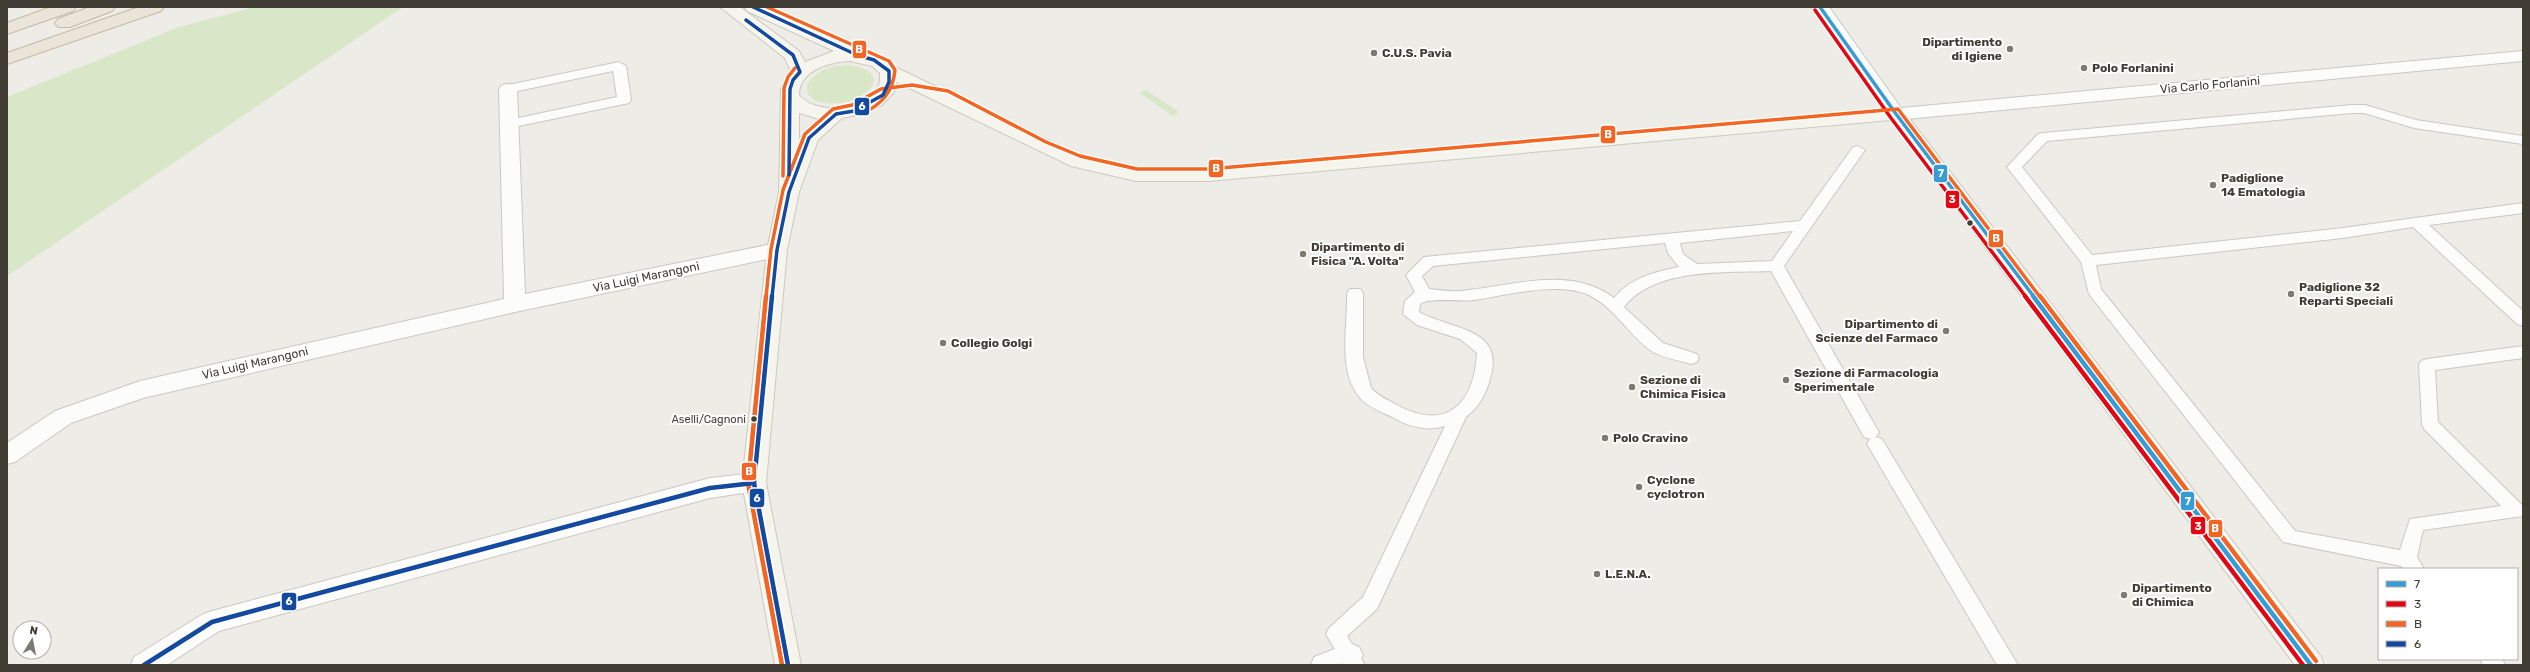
<svg xmlns="http://www.w3.org/2000/svg" width="2530" height="672" viewBox="0 0 2530 672" font-family="Rubik,sans-serif">
<style>
.green{fill:#d8e7c7}
.lines{fill:none;stroke-linecap:round;stroke-linejoin:round}
.lane-casing{stroke:#c9c8c2;stroke-width:2}
.street-casing{stroke:#c9c8c2;stroke-width:2}
.secondary-casing{stroke:#ccc9be;stroke-width:2}
.highway-casing{stroke:#c3baa3;stroke-width:2}
.lane{fill:#fcfcfb;fill-rule:evenodd}
.street{fill:#fcfcfb;fill-rule:evenodd}
.secondary{fill:#f5f4ed;fill-rule:evenodd}
.highway{fill:#eae5d8;fill-rule:evenodd}
.bus-1-far1-casing{stroke:#fff;stroke-width:6}
.bus-1-casing{stroke:#fff;stroke-width:8}
.bus-2-far1-casing{stroke:#fff;stroke-width:6}
.bus-2-casing{stroke:#fff;stroke-width:8}
.bus-3-far1-casing{stroke:#fff;stroke-width:6}
.bus-3-casing{stroke:#fff;stroke-width:8}
.bus-4-far1-casing{stroke:#fff;stroke-width:6}
.bus-4-casing{stroke:#fff;stroke-width:8}
.bus-1-far1{stroke:#379cd6;stroke-width:3.5}
.bus-1{stroke:#379cd6;stroke-width:4.5}
.bus-2-far1{stroke:#e30613;stroke-width:3.5}
.bus-2{stroke:#e30613;stroke-width:4.5}
.bus-3-far1{stroke:#f26522;stroke-width:3.5}
.bus-3{stroke:#f26522;stroke-width:4.5}
.bus-4-far1{stroke:#13499f;stroke-width:3.5}
.bus-4{stroke:#13499f;stroke-width:4.5}
.poi-dot{fill:#7d7a72;stroke:#fff;stroke-width:1.5}
.bus-dot{fill:#413d34;stroke:#fff;stroke-width:1.5}
.labels{text-anchor:middle;dominant-baseline:central;stroke-width:4;stroke-linejoin:round;paint-order:stroke}
.bus-label{font-size:11px;fill:#413d34;stroke:#fff;text-anchor:end}
.poi-label{font-size:12px;font-weight:bold;fill:#413d34;stroke:#fff;text-anchor:start}
.street-label{font-size:12px;fill:#413d34;stroke:#fff}
.line-badge{stroke:#fff;stroke-width:1.5}
.badge-label{font-size:11px;text-anchor:middle;font-weight:bold;fill:#fff}
</style>
<rect width="100%" height="100%" fill="#edece6"/>
<g class="green">
<path d="M 255,7 L 403,7 L 7,276 L 7,97 L 179,27 Z"/>
<path d="M 847,65 C 901,71 863,108 826,103 C 811,102 799,89 813,77 C 822,68 835,66 847,65 Z"/>
<path d="M 1146,90 L 1179,112 L 1173,116 L 1140,93 Z"/>
</g>
<g class="lines">
<g class="lane-casing">
<g id="lane">
<path d="M 619,62 L 626,66 L 631,100 L 629,103 L 509,128 L 502,124 L 509,120 L 617,97 L 613,71 L 508,93 L 503,92 L 501,89 L 503,86 Z"/>
<path d="M 2352,105 L 2365,105 L 2416,120 L 2523,136 L 2523,144 L 2414,128 L 2364,113 L 2352,113 L 2047,141 L 2022,167 L 2092,255 L 2343,228 L 2523,203 L 2523,213 L 2429,225 L 2523,311 L 2523,326 L 2517,324 L 2413,227 L 2343,238 L 2096,265 L 2101,289 L 2295,531 L 2400,550 L 2410,519 L 2501,506 L 2424,429 L 2422,424 L 2419,365 L 2421,361 L 2427,359 L 2523,346 L 2523,358 L 2435,370 L 2438,422 L 2523,506 L 2523,516 L 2423,530 L 2417,557 L 2424,569 L 2404,569 L 2401,566 L 2283,542 L 2089,294 L 2081,262 L 2007,167 L 2038,134 L 2043,133 Z"/>
<path d="M 1858,146 L 1865,150 L 1784,266 L 1876,427 L 1879,432 L 1876,437 L 1870,439 L 1864,437 L 1771,271 C 1726,273 1655,267 1624,307 L 1663,343 L 1697,354 L 1699,358 L 1697,362 L 1691,364 C 1679,360 1661,358 1650,350 C 1629,335 1614,307 1589,295 C 1559,281 1506,295 1474,300 C 1459,302 1430,297 1420,304 L 1419,312 C 1451,330 1506,327 1490,379 C 1486,394 1479,407 1466,417 L 1377,609 L 1347,636 L 1365,665 L 1344,665 L 1326,634 L 1329,628 L 1363,597 L 1445,426 C 1428,432 1407,426 1392,417 C 1382,412 1368,407 1360,398 C 1337,371 1348,326 1347,293 L 1350,289 L 1360,289 L 1363,293 L 1363,357 L 1371,388 C 1378,396 1388,400 1397,405 C 1447,432 1474,404 1477,353 L 1460,339 L 1417,325 L 1403,314 L 1405,301 L 1415,292 L 1406,275 L 1424,257 L 1800,221 L 1853,147 ZM 1793,231 L 1772,261 L 1697,264 L 1683,254 L 1680,243 ZM 1665,243 L 1668,253 L 1679,267 C 1654,272 1630,278 1614,298 C 1569,264 1511,287 1460,291 C 1450,292 1439,290 1429,289 L 1422,276 L 1433,266 Z"/>
<path d="M 1876,437 L 1882,439 L 2018,665 L 1997,665 L 1867,444 L 1870,439 Z"/>
<path d="M 2480,659 L 2502,659 L 2505,665 L 2483,665 Z"/>
</g>
</g>
<g class="street-casing">
<g id="street">
<path d="M 1811,7 L 1829,7 L 1901,108 L 2523,51 L 2523,61 L 1896,120 L 1889,118 Z"/>
<path d="M 508,84 L 514,85 L 517,89 L 525,294 L 777,243 L 784,245 L 787,250 L 784,255 L 777,257 L 515,312 L 143,398 L 71,423 L 15,462 L 7,464 L 7,443 L 55,411 L 140,381 L 504,299 L 499,89 L 502,85 Z"/>
<path d="M 754,473 L 763,476 L 766,483 L 763,490 L 710,498 L 219,631 L 167,665 L 131,665 L 134,657 L 203,614 L 212,611 L 710,478 Z"/>
<path d="M 1350,643 L 1359,647 L 1363,655 L 1359,663 L 1311,665 L 1314,657 Z"/>
</g>
</g>
<g class="secondary-casing">
<path id="secondary" d="M 720,7 L 740,7 L 799,51 L 805,62 L 834,51 L 747,11 L 744,7 L 767,7 L 863,52 L 884,59 L 895,67 L 1083,157 L 1136,169 L 1209,169 L 1896,108 L 1903,110 L 2321,657 L 2324,665 L 2295,665 L 1891,120 L 1209,181 L 1136,181 L 1071,166 L 897,82 L 894,92 L 882,105 L 862,114 L 842,118 L 818,140 L 799,192 L 787,250 L 766,483 L 801,665 L 775,665 L 742,483 L 767,250 L 779,192 L 781,89 L 791,72 L 785,58 ZM 850,61 L 872,66 L 880,73 C 880,78 880,84 878,88 C 865,112 815,115 799,95 C 799,70 830,62 850,61 ZM 799,113 L 819,119 L 799,139 Z"/>
</g>
<g class="highway-casing">
<g id="highway">
<path d="M 51,7 L 76,7 L 73,11 L 7,34 L 7,23 Z"/>
<path d="M 90,7 L 115,7 L 112,11 L 70,27 L 58,27 L 55,23 L 58,19 Z"/>
<path d="M 139,7 L 164,7 L 161,11 L 7,64 L 7,53 Z"/>
</g>
</g>
<use href="#lane" class="lane"/>
<use href="#street" class="street"/>
<use href="#secondary" class="secondary"/>
<use href="#highway" class="highway"/>
<g class="bus-1-far1-casing">
<path id="bus-1-far1" d="M 1820,7 L 1896,114 L 2034,297"/>
</g>
<g class="bus-1-casing">
<path id="bus-1" d="M 2033,296 L 2311,665"/>
</g>
<g class="bus-2-far1-casing">
<path id="bus-2-far1" d="M 1815,10 L 1891,118 L 2026,297"/>
</g>
<g class="bus-2-casing">
<path id="bus-2" d="M 2025,296 L 2303,665"/>
</g>
<g class="bus-3-far1-casing">
<g id="bus-3-far1">
<path d="M 767,7 L 889,61 L 895,70 C 893,92 882,104 862,114"/>
<path d="M 783,176 L 784,88 L 788,77 L 795,68"/>
<path d="M 766,297 L 771,249 L 783,190 L 805,134 L 833,109 L 852,105 L 881,89 L 912,85 L 948,91 L 1046,142 L 1080,156 L 1137,169 L 1209,169 L 1898,109 L 2040,297"/>
</g>
</g>
<g class="bus-3-casing">
<g id="bus-3">
<path d="M 766,296 L 748,483 L 782,665"/>
<path d="M 2040,296 L 2316,661"/>
</g>
</g>
<g class="bus-4-far1-casing">
<g id="bus-4-far1">
<path d="M 753,7 L 857,55 L 874,60 L 889,71 L 889,82 L 883,95 L 854,111 L 836,114 L 809,138 L 789,192 L 777,250 L 772,297"/>
<path d="M 746,20 L 793,55 L 800,72 L 793,80 L 790,89 L 789,175"/>
</g>
</g>
<g class="bus-4-casing">
<g id="bus-4">
<path d="M 772,296 L 754,483 L 788,665"/>
<path d="M 144,665 L 212,622 L 710,488 L 754,483"/>
</g>
</g>
<use href="#bus-1-far1" class="bus-1-far1"/>
<use href="#bus-1" class="bus-1"/>
<use href="#bus-2-far1" class="bus-2-far1"/>
<use href="#bus-2" class="bus-2"/>
<use href="#bus-3-far1" class="bus-3-far1"/>
<use href="#bus-3" class="bus-3"/>
<use href="#bus-4-far1" class="bus-4-far1"/>
<use href="#bus-4" class="bus-4"/>
</g>
<g class="poi-dot">
<circle cx="2010" cy="49" r="4"/>
<circle cx="1374" cy="53" r="4"/>
<circle cx="2084" cy="68" r="4"/>
<circle cx="2213" cy="185" r="4"/>
<circle cx="1303" cy="254" r="4"/>
<circle cx="2291" cy="294" r="4"/>
<circle cx="1946" cy="331" r="4"/>
<circle cx="943" cy="343" r="4"/>
<circle cx="1786" cy="380" r="4"/>
<circle cx="1632" cy="387" r="4"/>
<circle cx="1605" cy="438" r="4"/>
<circle cx="1639" cy="487" r="4"/>
<circle cx="1597" cy="574" r="4"/>
<circle cx="2124" cy="595" r="4"/>
</g>
<g class="bus-dot">
<circle cx="1970" cy="223" r="3.5"/>
<circle cx="754" cy="419" r="3.5"/>
</g>
<g class="labels">
<g class="bus-label">
<text x="746" y="419">Aselli/Cagnoni</text>
</g>
<g class="poi-label">
<text x="2002" y="42" text-anchor="end">Dipartimento<tspan x="2002" dy="14">di Igiene</tspan></text>
<text x="1382" y="53">C.U.S. Pavia</text>
<text x="2092" y="68">Polo Forlanini</text>
<text x="2221" y="178">Padiglione<tspan x="2221" dy="14">14 Ematologia</tspan></text>
<text x="1311" y="247">Dipartimento di<tspan x="1311" dy="14">Fisica "A. Volta"</tspan></text>
<text x="2299" y="287">Padiglione 32<tspan x="2299" dy="14">Reparti Speciali</tspan></text>
<text x="1938" y="324" text-anchor="end">Dipartimento di<tspan x="1938" dy="14">Scienze del Farmaco</tspan></text>
<text x="951" y="343">Collegio Golgi</text>
<text x="1794" y="373">Sezione di Farmacologia<tspan x="1794" dy="14">Sperimentale</tspan></text>
<text x="1640" y="380">Sezione di<tspan x="1640" dy="14">Chimica Fisica</tspan></text>
<text x="1613" y="438">Polo Cravino</text>
<text x="1647" y="480">Cyclone<tspan x="1647" dy="14">cyclotron</tspan></text>
<text x="1605" y="574">L.E.N.A.</text>
<text x="2132" y="588">Dipartimento<tspan x="2132" dy="14">di Chimica</tspan></text>
</g>
<g class="street-label">
<text transform="translate(2210 85) rotate(-5)">Via Carlo Forlanini</text>
<text transform="translate(646 277) rotate(-12)">Via Luigi Marangoni</text>
<text transform="translate(255 363) rotate(-13)">Via Luigi Marangoni</text>
</g>
</g>
<g class="line-badge">
<rect x="852" y="40" width="15" height="19" rx="4" fill="#f26522"/>
<rect x="854" y="97" width="16" height="19" rx="4" fill="#13499f"/>
<rect x="1600" y="125" width="16" height="19" rx="4" fill="#f26522"/>
<rect x="1208" y="159" width="16" height="19" rx="4" fill="#f26522"/>
<rect x="1933" y="164" width="15" height="19" rx="4" fill="#379cd6"/>
<rect x="1945" y="190" width="15" height="19" rx="4" fill="#e30613"/>
<rect x="1988" y="229" width="16" height="19" rx="4" fill="#f26522"/>
<rect x="741" y="462" width="16" height="19" rx="4" fill="#f26522"/>
<rect x="749" y="488" width="16" height="20" rx="4" fill="#13499f"/>
<rect x="2180" y="491" width="15" height="20" rx="4" fill="#379cd6"/>
<rect x="2190" y="516" width="16" height="19" rx="4" fill="#e30613"/>
<rect x="2208" y="519" width="15" height="19" rx="4" fill="#f26522"/>
<rect x="281" y="592" width="16" height="19" rx="4" fill="#13499f"/>
</g>
<g class="badge-label">
<text x="859" y="53">B</text>
<text x="862" y="110">6</text>
<text x="1608" y="138">B</text>
<text x="1216" y="172">B</text>
<text x="1941" y="177">7</text>
<text x="1952" y="203">3</text>
<text x="1996" y="242">B</text>
<text x="749" y="475">B</text>
<text x="757" y="502">6</text>
<text x="2188" y="505">7</text>
<text x="2198" y="530">3</text>
<text x="2215" y="532">B</text>
<text x="289" y="605">6</text>
</g>
<rect width="2530" height="672" fill="none" stroke="#413d34" stroke-width="16"/>
<rect x="2378" y="568" width="140" height="92" fill="#ffffff" stroke="#b3b1ae"/>
<rect x="2386" y="581" width="20" height="6" fill="#379cd6" stroke="#b3b1ae"/>
<text x="2414" y="588" font-size="12" fill="#413d34">7</text>
<rect x="2386" y="601" width="20" height="6" fill="#e30613" stroke="#b3b1ae"/>
<text x="2414" y="608" font-size="12" fill="#413d34">3</text>
<rect x="2386" y="621" width="20" height="6" fill="#f26522" stroke="#b3b1ae"/>
<text x="2414" y="628" font-size="12" fill="#413d34">B</text>
<rect x="2386" y="641" width="20" height="6" fill="#13499f" stroke="#b3b1ae"/>
<text x="2414" y="648" font-size="12" fill="#413d34">6</text>
<g transform="translate(32 640) rotate(10)"><circle r="19" fill="#ffffff" stroke="#b3b1ae"/>
<path d="M0-3L7 15L0 10L-7 15Z" fill="#7d7a72"/>
<text y="-6" font-size="11" font-weight="bold" text-anchor="middle" fill="#413d34">N</text>
</g>
</svg>
